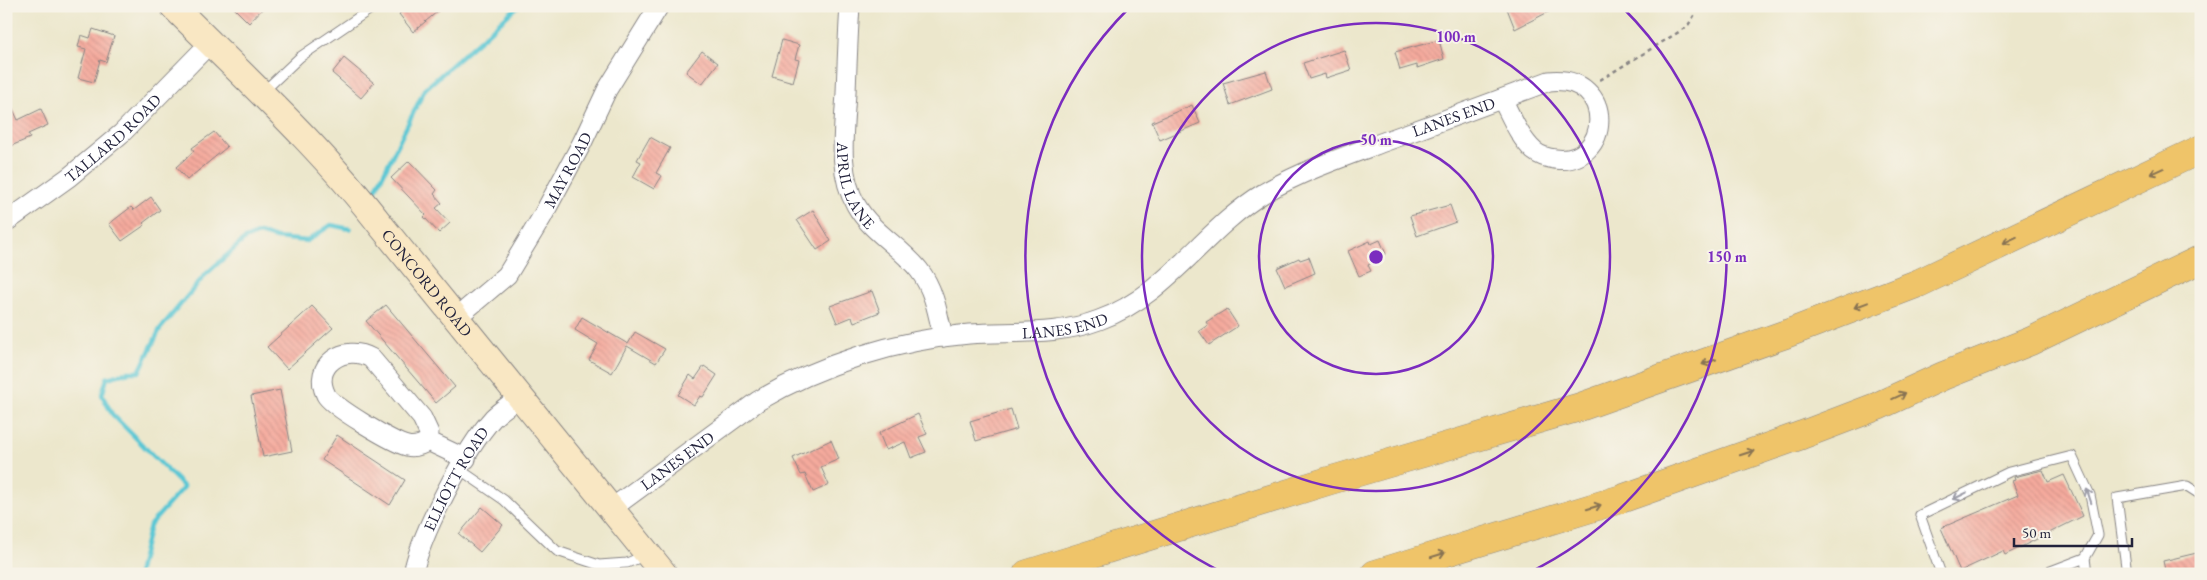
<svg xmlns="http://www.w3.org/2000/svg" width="2207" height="580" viewBox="0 0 2207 580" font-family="'EB Garamond',serif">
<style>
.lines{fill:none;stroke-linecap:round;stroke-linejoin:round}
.stream{stroke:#5bc7d4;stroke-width:4.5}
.building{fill:url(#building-back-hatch)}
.service-casing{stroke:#878484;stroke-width:11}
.minor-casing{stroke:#878484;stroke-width:21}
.secondary-casing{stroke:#878484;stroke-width:28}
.motorway-casing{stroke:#878484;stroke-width:29}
.path{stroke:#878484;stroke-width:2.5;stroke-dasharray:4 4;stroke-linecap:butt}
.service{stroke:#fff;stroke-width:9}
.minor{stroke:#fff;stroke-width:19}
.secondary{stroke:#f9e7c3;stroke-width:26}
.motorway{stroke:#efc469;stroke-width:28}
.oneway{stroke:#887352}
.oneway2{stroke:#9c9ca7}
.ring{fill:none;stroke:#7b2cbf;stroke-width:2.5}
.labels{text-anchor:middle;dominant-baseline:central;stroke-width:4;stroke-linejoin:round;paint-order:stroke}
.street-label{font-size:16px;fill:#22223b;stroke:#f7f3e8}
.centre{fill:#7b2cbf;stroke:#f7f3e8;stroke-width:2.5}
.ring-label{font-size:15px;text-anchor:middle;font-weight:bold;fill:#7b2cbf;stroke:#f7f3e8;stroke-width:4;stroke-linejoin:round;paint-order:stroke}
</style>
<defs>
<pattern id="building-back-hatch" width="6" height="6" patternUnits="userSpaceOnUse" patternTransform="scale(1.25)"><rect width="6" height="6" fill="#f5aa9d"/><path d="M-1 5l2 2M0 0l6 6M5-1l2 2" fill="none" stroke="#d29288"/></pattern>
</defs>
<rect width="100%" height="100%" fill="#f7f3e8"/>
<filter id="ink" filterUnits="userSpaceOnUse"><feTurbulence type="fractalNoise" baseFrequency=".02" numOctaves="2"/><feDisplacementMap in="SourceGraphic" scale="10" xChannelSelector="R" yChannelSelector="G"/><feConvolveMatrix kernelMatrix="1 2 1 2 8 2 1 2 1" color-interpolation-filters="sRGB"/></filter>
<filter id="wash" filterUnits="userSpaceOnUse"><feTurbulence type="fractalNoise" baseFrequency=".0096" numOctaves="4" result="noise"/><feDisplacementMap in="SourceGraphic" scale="20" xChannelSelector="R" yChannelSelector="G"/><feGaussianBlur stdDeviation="1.12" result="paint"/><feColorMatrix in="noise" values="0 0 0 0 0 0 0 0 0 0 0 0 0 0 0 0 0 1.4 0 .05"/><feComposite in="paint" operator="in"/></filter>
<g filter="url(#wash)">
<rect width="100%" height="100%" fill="#ece7cc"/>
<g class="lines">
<g class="stream">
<path d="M 375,191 L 425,89 L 518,6"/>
<path d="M 138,574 L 150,525 L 184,487 L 112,414 L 102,395 L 107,378 L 129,372 L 139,372 L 160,329 L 205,275 L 245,239 L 259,233 L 276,238 L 307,241 L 331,225 L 350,229"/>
</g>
</g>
<g id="blocks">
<g class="building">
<path d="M 232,6 L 265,6 L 249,23 Z"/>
<path d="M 408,6 L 444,6 L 413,32 L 399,14 Z"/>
<path d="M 1506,6 L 1560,6 L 1515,29 Z"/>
<path d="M 93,29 L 114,36 L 106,62 L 100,60 L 94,82 L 78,78 L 86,49 L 78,47 L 81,35 L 90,38 Z"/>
<path d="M 782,40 L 799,45 L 795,59 L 799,60 L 793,82 L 772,76 Z"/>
<path d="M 1439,40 L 1444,59 L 1417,68 L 1417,65 L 1400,70 L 1395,52 Z"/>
<path d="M 1344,50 L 1351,70 L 1326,78 L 1325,74 L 1309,79 L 1303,63 Z"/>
<path d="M 702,51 L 718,63 L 702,84 L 686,72 Z"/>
<path d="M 344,58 L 374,83 L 361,98 L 332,73 Z"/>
<path d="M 1266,71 L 1272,89 L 1230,105 L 1223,83 Z"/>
<path d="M 6,94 L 18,120 L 41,109 L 48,125 L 28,134 L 30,138 L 6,148 Z"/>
<path d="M 1192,105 L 1200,123 L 1160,140 L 1152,122 Z"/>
<path d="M 214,132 L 227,147 L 187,180 L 176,167 L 194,151 L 192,148 Z"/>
<path d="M 650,137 L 670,148 L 656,173 L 662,176 L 654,189 L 633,177 L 641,162 L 637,160 Z"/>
<path d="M 409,161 L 437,190 L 434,194 L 442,203 L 436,208 L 450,223 L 439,233 L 424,217 L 426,215 L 391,178 Z"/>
<path d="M 151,197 L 160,210 L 143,223 L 145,225 L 122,241 L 109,224 L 131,207 L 134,210 Z"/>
<path d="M 1450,205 L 1456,222 L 1417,236 L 1410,216 Z"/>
<path d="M 813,210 L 831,241 L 817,250 L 797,220 Z"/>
<path d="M 1380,240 L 1386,254 L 1368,265 L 1371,271 L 1359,276 L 1348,251 L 1370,241 L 1371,244 Z"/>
<path d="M 1309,257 L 1315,273 L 1285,286 L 1277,268 L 1299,258 L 1300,260 Z"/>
<path d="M 872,291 L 880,312 L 854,322 L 852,317 L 837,323 L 830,306 Z"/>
<path d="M 386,305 L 455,387 L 436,403 L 366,321 Z"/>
<path d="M 312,306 L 333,328 L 287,369 L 267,347 Z"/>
<path d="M 1227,309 L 1238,326 L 1209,345 L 1199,331 L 1208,325 L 1206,322 Z"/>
<path d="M 582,317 L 628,344 L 635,332 L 665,349 L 656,363 L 627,346 L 612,373 L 589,360 L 598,344 L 575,330 Z"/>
<path d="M 704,366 L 717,375 L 703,397 L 700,396 L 694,405 L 678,395 L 690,375 L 695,379 Z"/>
<path d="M 280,390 L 292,451 L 263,457 L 251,396 Z"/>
<path d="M 1011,409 L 1017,429 L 976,441 L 970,421 Z"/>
<path d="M 918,414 L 927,434 L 919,437 L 926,452 L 911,458 L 905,442 L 886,450 L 879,433 Z"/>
<path d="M 337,435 L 405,480 L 390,505 L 322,460 Z"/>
<path d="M 831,440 L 839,459 L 821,467 L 829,485 L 813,492 L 805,474 L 801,475 L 793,458 Z"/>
<path d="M 2043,470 L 2048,482 L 2064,475 L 2083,516 L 2005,555 L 2003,551 L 1960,571 L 1941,528 L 2018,495 L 2012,481 L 2015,480 L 2014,477 Z"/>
<path d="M 482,507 L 503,525 L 480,552 L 459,534 Z"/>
<path d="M 2201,552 L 2201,574 L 2166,574 L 2163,561 Z"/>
</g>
</g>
</g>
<g filter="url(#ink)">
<use href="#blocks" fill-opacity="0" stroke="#878484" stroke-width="1"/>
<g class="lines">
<g class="service-casing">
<g id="service">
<path d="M 264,91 L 300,57 L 375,6"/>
<path d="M 459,469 L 504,500 L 557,551 L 599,565 L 627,563 L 646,555"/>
<path d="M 1941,574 L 1920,515 L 2009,472 L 2072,456 L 2090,495 L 2098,535 L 2085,558"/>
<path d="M 2043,574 L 2085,558 L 2087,574"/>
<path d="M 2127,574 L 2117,498 L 2187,486 L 2201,495"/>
</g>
</g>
<g class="minor-casing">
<g id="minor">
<path id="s1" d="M 850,6 C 848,35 847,64 846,93 C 844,130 837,172 856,205 C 871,232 900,246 919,270 C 934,289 938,314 943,337"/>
<path id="s2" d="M 6,222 L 69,177 L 122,133 L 210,43"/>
<path id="s3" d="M 456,318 L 507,275 L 542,217 L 582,143 L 607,90 L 659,6"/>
<path d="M 428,441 C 422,445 415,448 407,446 C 394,443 331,406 326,395 C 311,365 345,343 371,358 L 422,418 L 429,433 L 428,441 L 466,459"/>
<path id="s4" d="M 611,509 L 758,401 C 820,364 897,340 969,334 C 1013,331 1057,336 1099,320 C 1168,295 1203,230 1264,193 C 1304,170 1346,156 1389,140 C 1442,121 1496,101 1549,81 C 1618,74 1611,167 1555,159 C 1547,158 1540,156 1534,151 C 1519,137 1511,116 1502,99"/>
<path id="s5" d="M 413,574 C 420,535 466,448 493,418 C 501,410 511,404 520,396"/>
</g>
</g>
<g class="secondary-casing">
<g id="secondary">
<path id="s6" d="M 173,6 C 245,78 321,147 383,228 L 664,574"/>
</g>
</g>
<g class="motorway-casing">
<g id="motorway">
<path d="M 1027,574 L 1328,481 L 1580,407 L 1786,334 L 1919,283 L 2201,149"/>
<path d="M 1375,574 L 1621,499 L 1802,435 L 1878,406 L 1943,376 L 2031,341 L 2201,259"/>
</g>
</g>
<path class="path" d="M 1600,80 L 1687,27 L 1700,6"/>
<use href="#service" class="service"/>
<use href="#minor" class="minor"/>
<use href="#secondary" class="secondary"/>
<use href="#motorway" class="motorway"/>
</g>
<defs><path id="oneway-shaft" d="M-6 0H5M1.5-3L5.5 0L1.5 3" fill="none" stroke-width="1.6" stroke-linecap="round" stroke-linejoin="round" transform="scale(1.25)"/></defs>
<g class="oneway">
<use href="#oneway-shaft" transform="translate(2157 171) rotate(155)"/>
<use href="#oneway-shaft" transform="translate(2010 240) rotate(155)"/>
<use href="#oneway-shaft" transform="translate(1861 305) rotate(159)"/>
<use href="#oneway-shaft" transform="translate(1709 362) rotate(161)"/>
<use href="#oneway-shaft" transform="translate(1899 396) rotate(-25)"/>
<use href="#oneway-shaft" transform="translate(1747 453) rotate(-18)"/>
<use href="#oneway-shaft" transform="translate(1594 507) rotate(-17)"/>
<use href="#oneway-shaft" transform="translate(1438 555) rotate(-17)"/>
</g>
<g class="oneway2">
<use href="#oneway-shaft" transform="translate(1960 496) rotate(154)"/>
<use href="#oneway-shaft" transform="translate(2089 496) rotate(-108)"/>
</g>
</g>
<g class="ring">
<circle cx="1376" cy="257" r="117"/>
<circle cx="1376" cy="257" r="234"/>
<path d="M1222 572A351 351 0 0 1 1130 7M1622 7A351 351 0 0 1 1530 572"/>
</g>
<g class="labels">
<g class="street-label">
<text stroke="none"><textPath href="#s4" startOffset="951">LANES END</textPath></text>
<text stroke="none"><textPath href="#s2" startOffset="136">TALLARD ROAD</textPath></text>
<text stroke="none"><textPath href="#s3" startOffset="188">MAY ROAD</textPath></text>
<text stroke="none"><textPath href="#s1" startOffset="182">APRIL LANE</textPath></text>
<text stroke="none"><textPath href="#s6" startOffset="376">CONCORD ROAD</textPath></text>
<text stroke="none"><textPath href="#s4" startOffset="502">LANES END</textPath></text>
<text stroke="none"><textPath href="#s4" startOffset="82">LANES END</textPath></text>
<text stroke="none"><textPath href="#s5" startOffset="105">ELLIOTT ROAD</textPath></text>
</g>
</g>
<circle cx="1376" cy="257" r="8" class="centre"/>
<g class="ring-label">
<text x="1456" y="42">100 m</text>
<text x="1376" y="145">50 m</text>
<text x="1727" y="262">150 m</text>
</g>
<rect width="2207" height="580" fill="none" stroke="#f7f3e8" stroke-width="25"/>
<path d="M2014 538v8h118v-8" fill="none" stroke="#22223b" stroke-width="2.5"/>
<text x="2022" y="538" font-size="15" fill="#22223b" stroke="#f7f3e8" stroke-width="4" paint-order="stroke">50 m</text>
</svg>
